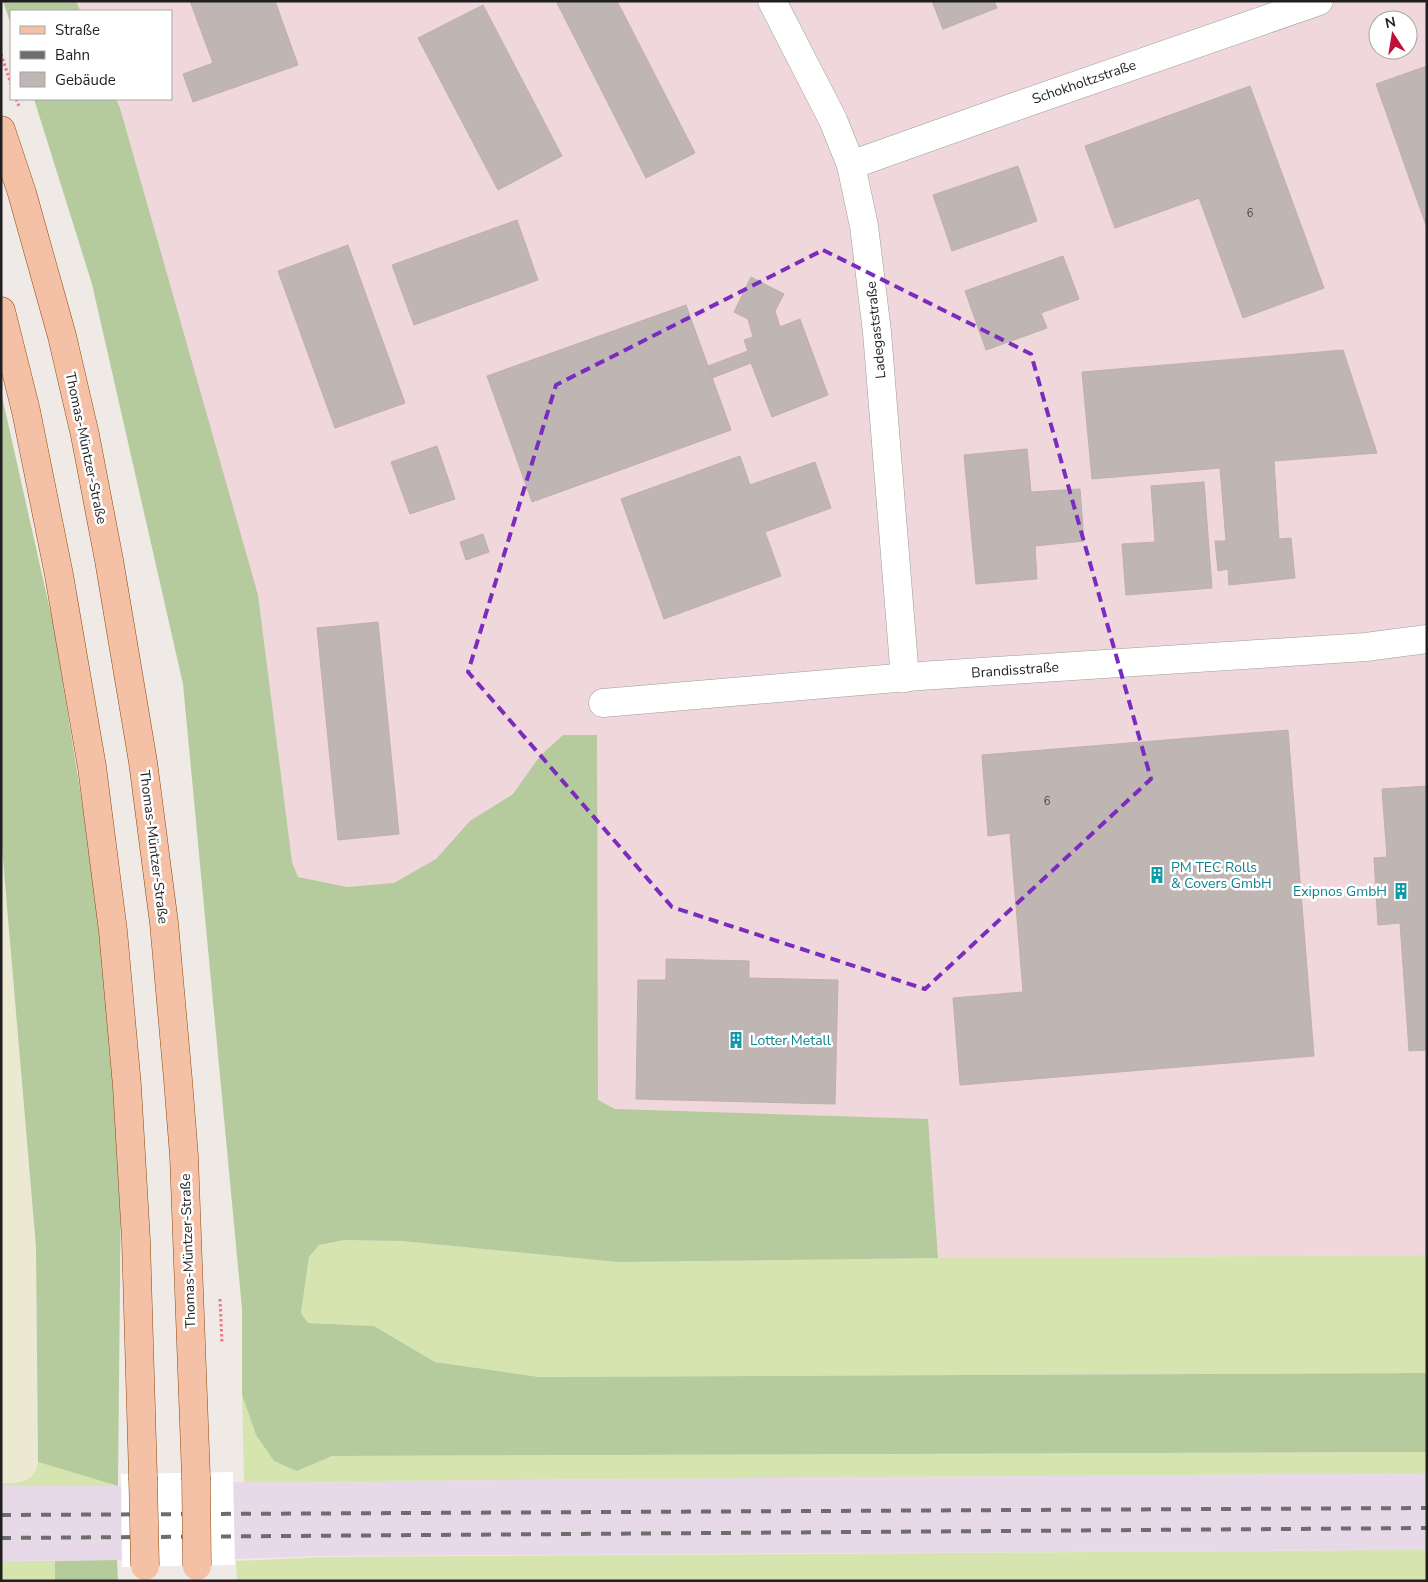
<svg xmlns="http://www.w3.org/2000/svg" width="1428" height="1582" viewBox="0 0 1428 1582" font-family="'Nunito Sans',sans-serif">
<style>
.commercial{fill:#efd7db;fill-rule:evenodd}
.industrial{fill:#e7d9e8}
.farmland{fill:#ece9d3}
.grass{fill:#d6e5b0}
.forest{fill:#b5cb9e}
.pier{fill:#fff}
.building{fill:#bfb5b3;stroke:#c0afaa}
.lines{fill:none;stroke-linecap:round;stroke-linejoin:round}
.minor-casing{stroke:#9c9c9c;stroke-width:29}
.major-casing{stroke:#8f470b;stroke-width:29}
.path{stroke:#ef7785;stroke-width:3;stroke-dasharray:2.5 2.5;stroke-linecap:butt}
.minor{stroke:#fff;stroke-width:28}
.major{stroke:#f5c1a6;stroke-width:28}
.rail{stroke:#6d6d6d;stroke-width:4;stroke-dasharray:10 10;stroke-linecap:butt}
.major-bridge-casing{stroke:#8f470b;stroke-width:29;stroke-linecap:butt}
.major-bridge{stroke:#f5c1a6;stroke-width:28}
.marked{fill:none;stroke:#7b2cbf;stroke-width:4;stroke-dasharray:10 6;stroke-linejoin:round}
.labels{text-anchor:middle;dominant-baseline:central;stroke-width:5;stroke-linejoin:round;paint-order:stroke}
.number-label{font-size:11px;fill:#474444}
.street-label{font-size:14px;fill:#1f1f1f;stroke:#fff}
.culture-label{font-size:14px;fill:#0d838f;stroke:#fff;text-anchor:start}
</style>
<rect width="100%" height="100%" fill="#efeae6"/>
<path class="commercial" d="M 63,1 L 1427,1 L 1427,1255 L 949,1258 L 331,1277 L 95,99 L 171,99 L 171,11 L 66,11 ZM 1378,20 L 1408,20 L 1408,50 L 1378,50 Z"/>
<path class="industrial" d="M 1427,1473 L 1427,1550 L 324,1556 L 237,1559 L 1,1561 L 1,1486 L 118,1486 L 244,1482 Z"/>
<path class="farmland" d="M 1,836 L 36,1247 L 38,1462 L 36,1472 L 28,1479 L 15,1483 L 1,1482 Z"/>
<g class="grass">
<path d="M 344,1240 L 402,1241 L 618,1262 L 938,1258 L 1427,1255 L 1427,1373 L 539,1377 L 435,1362 L 374,1326 L 308,1323 L 301,1313 L 309,1257 L 319,1245 Z"/>
<path d="M 242,1395 L 256,1435 L 297,1471 L 331,1456 L 1427,1452 L 1427,1473 L 244,1482 Z"/>
<path d="M 38,1462 L 118,1486 L 1,1486 L 1,1483 C 20,1483 34,1483 38,1462 Z"/>
<path d="M 1427,1550 L 1427,1581 L 237,1581 L 236,1561 L 323,1557 Z"/>
<rect x="1" y="1561" width="54" height="20"/>
</g>
<g class="forest">
<path d="M 3,1 L 76,1 L 80,11 L 11,11 L 11,25 Z"/>
<path d="M 34,99 L 116,99 L 120,108 L 258,595 L 292,862 L 298,877 L 347,887 L 394,883 L 436,859 L 470,821 L 513,794 L 540,756 L 563,735 L 597,735 L 598,1100 L 615,1109 L 928,1119 L 938,1258 L 618,1262 L 402,1241 L 344,1240 L 319,1245 L 309,1257 L 301,1313 L 308,1323 L 374,1326 L 435,1362 L 539,1377 L 1427,1373 L 1427,1452 L 332,1456 L 297,1471 L 274,1461 L 256,1435 L 242,1395 L 242,1309 L 183,684 L 92,284 Z"/>
<path d="M 1,392 L 54,628 L 96,889 L 121,1177 L 118,1486 L 38,1462 L 36,1247 L 1,836 Z"/>
<path d="M 117,1560 L 118,1581 L 55,1581 L 55,1561 Z"/>
</g>
<path class="pier" d="M 233,1472 L 235,1565 L 122,1567 L 121,1474 Z"/>
<g class="building">
<path d="M 190,1 L 275,1 L 298,65 L 193,102 L 183,74 L 213,63 Z"/>
<path d="M 556,1 L 617,1 L 695,153 L 646,178 Z"/>
<path d="M 932,1 L 994,1 L 997,8 L 943,29 Z"/>
<path d="M 483,5 L 562,156 L 498,190 L 418,38 Z"/>
<path d="M 1427,66 L 1427,228 L 1376,84 Z"/>
<path d="M 1250,86 L 1324,288 L 1243,318 L 1199,198 L 1115,228 L 1085,146 Z"/>
<path d="M 1018,166 L 1037,221 L 952,251 L 933,195 Z"/>
<path d="M 517,220 L 538,280 L 414,325 L 392,265 Z"/>
<path d="M 348,245 L 405,403 L 335,428 L 278,271 Z"/>
<path d="M 1063,256 L 1079,299 L 1041,313 L 1047,328 L 986,350 L 965,291 Z"/>
<path d="M 751,277 L 784,294 L 775,311 L 780,327 L 800,319 L 828,395 L 772,417 L 751,363 L 712,378 L 708,366 L 748,351 L 744,340 L 753,337 L 748,319 L 734,312 Z"/>
<path d="M 686,305 L 731,430 L 532,502 L 487,376 Z"/>
<path d="M 1343,350 L 1377,453 L 1274,461 L 1279,539 L 1291,538 L 1295,578 L 1229,585 L 1228,569 L 1218,571 L 1215,541 L 1226,541 L 1220,468 L 1092,479 L 1082,372 Z"/>
<path d="M 437,446 L 455,499 L 410,514 L 391,462 Z"/>
<path d="M 1027,449 L 1031,492 L 1080,489 L 1084,541 L 1035,546 L 1037,579 L 976,584 L 964,455 Z"/>
<path d="M 740,456 L 750,485 L 815,462 L 831,508 L 765,532 L 781,576 L 664,619 L 621,499 Z"/>
<path d="M 1204,482 L 1212,588 L 1126,595 L 1122,544 L 1155,542 L 1151,486 Z"/>
<path d="M 483,534 L 489,552 L 466,560 L 460,542 Z"/>
<path d="M 378,622 L 399,834 L 338,840 L 317,628 Z"/>
<path d="M 1288,730 L 1314,1056 L 960,1085 L 953,998 L 1023,992 L 1010,833 L 988,836 L 982,755 Z"/>
<path d="M 1427,786 L 1427,1050 L 1409,1051 L 1400,923 L 1378,925 L 1374,858 L 1387,857 L 1382,789 Z"/>
<path d="M 666,959 L 749,961 L 749,978 L 838,980 L 835,1104 L 636,1099 L 638,980 L 666,980 Z"/>
</g>
<g class="lines">
<g class="minor-casing">
<g id="minor">
<path d="M 772,1 L 833,120 L 851,165 L 864,226 L 877,332 L 905,678"/>
<path d="M 851,165 L 1014,107 L 1319,1"/>
<path d="M 603,703 L 920,676 L 1366,647 L 1427,639"/>
</g>
</g>
<g class="major-casing">
<g id="major">
<path d="M 1,130 L 22,193 L 62,336 L 85,435 L 109,560 L 143,762 L 164,923 L 178,1080 L 184,1156 L 196,1477"/>
<path d="M 1,311 L 26,411 L 59,575 L 92,767 L 113,931 L 127,1086 L 136,1240 L 143,1477"/>
</g>
</g>
<g class="path">
<path d="M 1,54 L 11,84"/>
<path d="M 16,99 L 19,106"/>
<path d="M 220,1299 L 222,1343"/>
</g>
<use href="#minor" class="minor"/>
<use href="#major" class="major"/>
<g class="rail">
<path d="M 1,1515 L 1427,1508"/>
<path d="M 1,1538 L 1427,1528"/>
</g>
<g class="major-bridge-casing">
<g id="major-bridge">
<path d="M 143,1477 L 145,1566"/>
<path d="M 196,1477 L 197,1566"/>
</g>
</g>
<use href="#major-bridge" class="major-bridge"/>
</g>
<path class="marked" d="M 823,250 L 1031,354 L 1151,779 L 925,989 L 672,907 L 468,672 L 556,385 Z"/>
<defs>
<g id="building-bare" transform="scale(1.35)"><path d="M-4-6H4V6H1V3H-1V6H-4ZM-2.5-4.3h1.7v1.8h-1.7ZM.8-4.3h1.7v1.8H.8ZM-2.5-1h1.7V.8h-1.7ZM.8-1h1.7V.8H.8Z" fill="#0f9aa8" stroke="#fff" stroke-width="2.5" paint-order="stroke"/></g>
</defs>
<g fill-rule="evenodd">
<use href="#building-bare" x="1157" y="875"/>
<use href="#building-bare" x="1401" y="891"/>
<use href="#building-bare" x="736" y="1040"/>
</g>
<g class="labels">
<g class="number-label">
<text x="1250" y="213">6</text>
<text x="1047" y="801">6</text>
</g>
<g class="street-label">
<text transform="translate(1084 82) rotate(-19)">Schokholtzstraße</text>
<text transform="translate(876 330) rotate(-96)">Ladegaststraße</text>
<text transform="translate(86 448) rotate(78)">Thomas-Müntzer-Straße</text>
<text transform="translate(1015 670) rotate(-4)">Brandisstraße</text>
<text transform="translate(154 847) rotate(83)">Thomas-Müntzer-Straße</text>
<text transform="translate(188 1251) rotate(-92)">Thomas-Müntzer-Straße</text>
</g>
<g class="culture-label">
<text x="1171" y="867">PM TEC Rolls<tspan x="1171" dy="16">&amp; Covers GmbH</tspan></text>
<text x="1387" y="891" text-anchor="end">Exipnos GmbH</text>
<text x="750" y="1040">Lotter Metall</text>
</g>
</g>
<rect width="1428" height="1582" fill="none" stroke="#1f1f1f" stroke-width="5"/>
<rect x="10" y="10" width="162" height="90" fill="#ffffff" stroke="#a5a5a5"/>
<rect x="20" y="26" width="25" height="8" fill="#f5c1a6" stroke="#a5a5a5"/>
<text x="55" y="35" font-size="15" fill="#1f1f1f">Straße</text>
<rect x="20" y="51" width="25" height="8" fill="#6d6d6d" stroke="#a5a5a5"/>
<text x="55" y="60" font-size="15" fill="#1f1f1f">Bahn</text>
<rect x="20" y="72" width="25" height="15" fill="#bfb5b3" stroke="#a5a5a5"/>
<text x="55" y="85" font-size="15" fill="#1f1f1f">Gebäude</text>
<g transform="translate(1393 35) rotate(348)"><circle r="24" fill="#ffffff" stroke="#a5a5a5"/>
<path d="M0-4L9 19L0 12L-9 19Z" fill="#bf0f36"/>
<text y="-8" font-size="14" font-weight="bold" text-anchor="middle" fill="#1f1f1f">N</text>
</g>
</svg>
